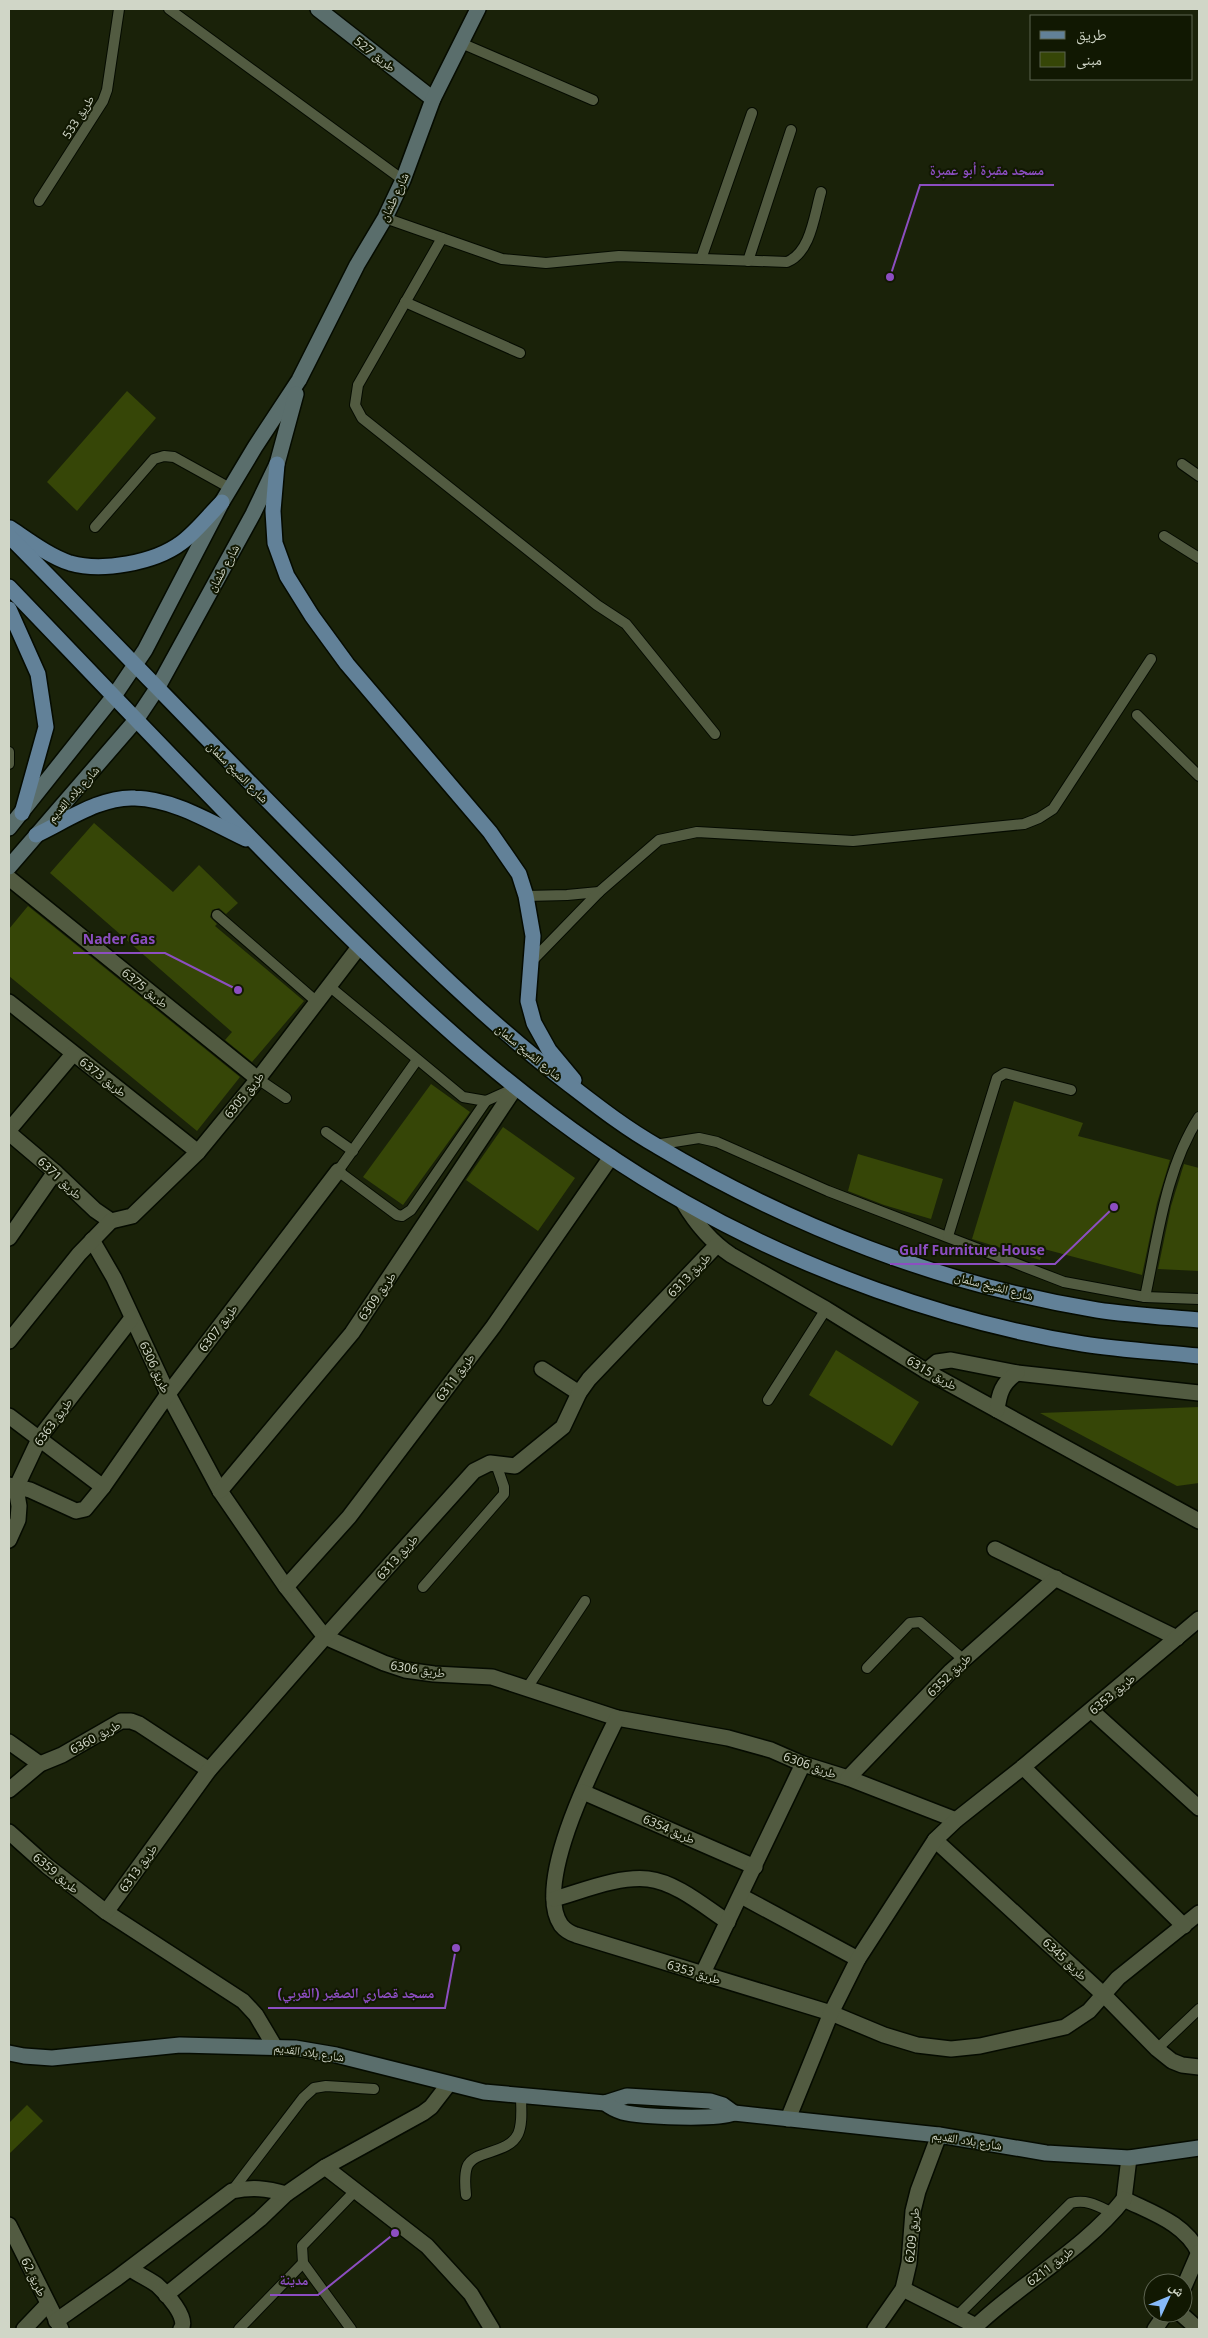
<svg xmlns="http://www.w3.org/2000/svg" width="1208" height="2338" viewBox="0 0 1208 2338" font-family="'Noto Sans','Noto Naskh Arabic',sans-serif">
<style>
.building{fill:#364607}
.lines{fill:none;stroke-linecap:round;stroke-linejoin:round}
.lane-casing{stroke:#050b00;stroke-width:12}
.street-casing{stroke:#050b00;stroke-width:18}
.secondary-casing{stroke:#050b00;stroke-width:18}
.primary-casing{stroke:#050b00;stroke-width:18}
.lane{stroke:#525b41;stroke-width:10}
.street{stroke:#525b41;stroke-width:15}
.secondary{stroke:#5a6e6c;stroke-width:15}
.primary{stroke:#628198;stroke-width:15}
.labels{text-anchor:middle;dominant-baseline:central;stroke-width:4;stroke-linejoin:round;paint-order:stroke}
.street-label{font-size:12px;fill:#d0d6c7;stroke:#111802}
.leader{fill:none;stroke:#8c4ec1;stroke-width:2}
.callout-dot{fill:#8c4ec1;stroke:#111802;stroke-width:2}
.callout-label{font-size:14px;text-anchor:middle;font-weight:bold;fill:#8c4ec1;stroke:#111802;stroke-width:4;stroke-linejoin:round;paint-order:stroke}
</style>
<rect width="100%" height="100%" fill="#1a2209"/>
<g class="building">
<path d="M 127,391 L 156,418 L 77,511 L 47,482 Z"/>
<path d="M 94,823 L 173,892 L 199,865 L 238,903 L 226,914 L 219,908 L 212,910 L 210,917 L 217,924 L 215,926 L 304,1001 L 252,1062 L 225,1040 L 232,1032 L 50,873 Z"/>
<path d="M 28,906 L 240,1077 L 197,1131 L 9,976 L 9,929 Z"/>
<path d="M 431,1084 L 470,1112 L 403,1205 L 363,1177 Z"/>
<path d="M 1014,1101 L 1083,1123 L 1078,1136 L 1170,1160 L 1157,1203 L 1142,1275 L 1044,1249 L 1040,1260 L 972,1239 Z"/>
<path d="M 503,1127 L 575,1178 L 538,1231 L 466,1180 Z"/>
<path d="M 858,1154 L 943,1179 L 931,1219 L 884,1205 L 848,1191 Z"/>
<path d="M 1184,1164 L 1199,1168 L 1199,1271 L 1158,1269 L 1171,1206 Z"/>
<path d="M 836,1350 L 919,1402 L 892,1446 L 809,1395 Z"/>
<path d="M 1199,1407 L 1199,1483 L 1177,1486 L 1040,1413 Z"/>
<path d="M 27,2105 L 43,2121 L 9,2154 L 9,2123 Z"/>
</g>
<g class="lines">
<g class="lane-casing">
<g id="lane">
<path d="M 169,9 L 403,180"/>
<path d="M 461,43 L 593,100"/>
<path d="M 39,201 L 103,101 L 107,90 L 119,9"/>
<path d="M 385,218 L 502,259 L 546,263 L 619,256 L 787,262 C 811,252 814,216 821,192"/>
<path d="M 442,238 L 358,385 L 355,405 L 362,418 L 597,605 L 626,624 L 715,734"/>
<path d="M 701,259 L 752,113"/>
<path d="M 748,261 L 791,130"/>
<path d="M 405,302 L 520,353"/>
<path d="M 1182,464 L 1199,476"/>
<path d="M 95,527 L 154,459 L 164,456 L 174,457 L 230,488"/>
<path d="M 1164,536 L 1199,558"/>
<path d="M 1137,715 L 1199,776"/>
<path d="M 9,752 L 9,764"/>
<path d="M 526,896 L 567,895 L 599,892"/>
<path d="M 217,915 L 317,1002"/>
<path d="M 531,962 L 599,892 L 659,840 L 697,832 L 853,841 L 1024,824 L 1039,818 L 1053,809 L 1151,659"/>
<path d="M 329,986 L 463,1097 L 486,1101 L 513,1089"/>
<path d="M 417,1060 L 338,1171 L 397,1215 L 402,1216 L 411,1210 L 486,1101"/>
<path d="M 258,1079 L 286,1098"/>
<path d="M 326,1132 L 353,1151"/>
<path d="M 655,1145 L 699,1138 L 717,1142 L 828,1191 L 1064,1282 L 1145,1297 L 1199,1299"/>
<path d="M 948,1236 L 997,1078 L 1005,1073 L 1071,1090"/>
<path d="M 1145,1297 C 1158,1237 1165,1170 1199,1117"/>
<path d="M 768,1400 L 826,1309"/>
<path d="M 423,1587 L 504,1494 L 504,1487 L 496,1464"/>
<path d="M 867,1668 L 910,1623 L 920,1622 L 964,1660"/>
<path d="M 527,1688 L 585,1601"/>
<path d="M 1157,2049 L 1199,2009"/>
<path d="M 232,2191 L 303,2098 L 314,2088 L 326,2086 L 374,2089"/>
<path d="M 466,2195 C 465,2186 464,2176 467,2167 C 474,2149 508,2155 518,2134 C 523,2123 521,2108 521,2096"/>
<path d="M 956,2317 L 1071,2203 C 1087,2199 1098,2206 1113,2213"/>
<path d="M 239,2329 L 303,2263"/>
<path d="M 351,2329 L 303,2263 L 302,2246 L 356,2190"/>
</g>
</g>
<g class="street-casing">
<g id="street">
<path d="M 9,878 L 258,1079"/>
<path d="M 9,1002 L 198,1152"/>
<path d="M 9,1130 L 73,1054"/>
<path d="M 9,1133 L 55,1172 L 95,1210 L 111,1221"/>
<path d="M 683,1202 C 696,1224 710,1241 731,1255 L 826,1309 L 926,1371 L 1199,1521"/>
<path d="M 111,1221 L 132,1216 L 198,1152 L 258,1079 L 359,947"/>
<path d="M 9,1238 L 55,1172"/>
<path d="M 92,1240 L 114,1278 L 168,1394 L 220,1491 L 286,1587 L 325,1637 L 384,1663 L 405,1670 L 434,1674 L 492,1677 L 617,1718 L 728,1738 L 771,1750 L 803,1764 L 848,1778 L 956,1820"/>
<path d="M 9,1341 L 79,1254 L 111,1221"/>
<path d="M 542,1369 L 579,1393"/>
<path d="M 926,1371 L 937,1362 L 951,1360 L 1017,1373 L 1199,1393"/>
<path d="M 997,1410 C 999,1394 1002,1383 1017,1373"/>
<path d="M 9,1416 L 103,1487"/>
<path d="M 9,1485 L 30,1490 L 76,1511 L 85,1509 L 103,1487 L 168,1394 L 338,1171"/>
<path d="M 220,1491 L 352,1333 L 515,1088"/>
<path d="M 9,1540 L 18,1520 L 19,1506 L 16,1488 L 40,1437 L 132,1318"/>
<path d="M 995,1549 L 1177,1638"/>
<path d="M 286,1587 L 349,1517 L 493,1327 L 611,1157"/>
<path d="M 1092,1711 L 1199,1808"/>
<path d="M 617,1718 C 597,1759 532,1883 561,1925 C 565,1930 570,1933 576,1935 L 831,2013 L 884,2035 L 917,2045 L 951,2049 L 980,2046 L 1065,2027 L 1089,2011 L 1118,1978 L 1199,1913"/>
<path d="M 9,1742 L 40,1764"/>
<path d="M 1023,1767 L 1184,1926"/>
<path d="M 848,1778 L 951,1671 L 1056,1578"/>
<path d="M 9,1790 L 40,1764 L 62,1755 L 121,1721 L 131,1721 L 139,1724 L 209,1770"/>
<path d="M 583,1792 L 755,1867"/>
<path d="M 9,1832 L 47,1866 L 106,1912 L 243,2001 L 256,2015 L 275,2047"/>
<path d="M 935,1840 L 1104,1995 L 1157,2049 L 1172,2061 L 1182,2065 L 1199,2067"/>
<path d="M 741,1896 L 858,1959"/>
<path d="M 554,1899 C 583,1891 617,1876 648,1879 C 676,1882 705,1907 728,1922"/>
<path d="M 106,1912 L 209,1770 L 325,1637 L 474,1471 L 490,1463 L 515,1466 L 563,1427 L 579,1393 L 589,1379 L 716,1246"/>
<path d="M 702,1975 L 803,1764"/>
<path d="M 788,2119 L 831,2013 L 858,1959 L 935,1840 L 956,1820 L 1023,1767 L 1199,1619"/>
<path d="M 325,2167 L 427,2246 L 471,2294 L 492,2329"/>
<path d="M 1124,2199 C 1152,2213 1185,2223 1199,2253"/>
<path d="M 1124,2199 L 1129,2158"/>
<path d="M 9,2225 L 61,2329"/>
<path d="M 130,2269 C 138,2274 149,2279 157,2285 C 166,2293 189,2318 181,2329"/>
<path d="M 903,2289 L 976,2326"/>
<path d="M 1183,2289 L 1199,2252"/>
<path d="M 166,2295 L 260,2219 L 286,2194 L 325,2167 L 423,2113 L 431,2107 L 448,2085"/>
<path d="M 1180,2313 L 1198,2329"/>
<path d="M 56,2321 L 117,2278 L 232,2191 C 252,2187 266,2188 286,2194"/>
<path d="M 24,2329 L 47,2305"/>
<path d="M 875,2329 L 903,2289 L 909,2263 L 913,2211 L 918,2191 L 939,2135"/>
<path d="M 973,2329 C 1020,2283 1083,2251 1124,2199"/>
<path d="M 1155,2329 L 1166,2313"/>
</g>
</g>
<g class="secondary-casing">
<g id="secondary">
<path d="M 318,9 L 433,99"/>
<path d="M 9,828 L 114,696 L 145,650 L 222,502 L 255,447 L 299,380 L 357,265 L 385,218 L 403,180 L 433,99 L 478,9"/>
<path d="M 9,867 L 136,720 L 158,687 L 253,514 L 277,464 L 296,394"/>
<path d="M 9,2053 L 24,2056 L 52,2058 L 180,2045 L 295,2048 L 336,2055 L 484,2092 L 605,2103 L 627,2096 L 710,2101 L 723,2105 L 734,2113"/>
<path d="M 605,2103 C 610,2107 616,2110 622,2112 C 642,2117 716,2120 734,2113 L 939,2135 L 1046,2153 L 1129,2158 L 1199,2148"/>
</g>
</g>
<g class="primary-casing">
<g id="primary">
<path d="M 277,464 L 273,511 L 275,543 L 287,576 L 312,616 L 347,664 L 490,832 L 519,874 L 526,896 L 533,936 L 528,1001 L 534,1023 L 549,1050 L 574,1080"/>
<path d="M 10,528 C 28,540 49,556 70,563 C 102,572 154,563 181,543 C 196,532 209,515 222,502"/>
<path d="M 9,536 C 121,649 231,765 344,878 C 415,950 487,1021 566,1082 C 596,1105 625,1128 657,1146 C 791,1226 942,1285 1097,1310 C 1130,1315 1165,1317 1199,1320"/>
<path d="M 9,587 C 104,686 198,785 294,882 C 413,1002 536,1119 684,1202 C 803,1270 947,1322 1083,1344 C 1121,1350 1161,1352 1199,1356"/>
<path d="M 9,609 L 38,674 L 46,727 L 22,813"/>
<path d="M 36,835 C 66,821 101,796 135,798 C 174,799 212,823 246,839"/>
</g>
</g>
<use href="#lane" class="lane"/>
<use href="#street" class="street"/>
<use href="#secondary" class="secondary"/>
<use href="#primary" class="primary"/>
</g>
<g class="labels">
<g class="street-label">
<text transform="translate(375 54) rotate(38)">طريق 527</text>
<text transform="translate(78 117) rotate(-58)">طريق 533</text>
<text transform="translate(394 197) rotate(-65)">شارع طشان</text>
<text transform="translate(223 568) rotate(-61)">شارع طشان</text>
<text transform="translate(238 772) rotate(45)">شارع الشيخ سلمان</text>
<text transform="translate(73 794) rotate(-48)">شارع بلاد القديم</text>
<text transform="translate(145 988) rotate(39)">طريق 6375</text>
<text transform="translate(529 1052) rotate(39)">شارع الشيخ سلمان</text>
<text transform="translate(103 1077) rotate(38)">طريق 6373</text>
<text transform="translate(244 1095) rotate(-51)">طريق 6305</text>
<text transform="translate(60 1178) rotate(43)">طريق 6371</text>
<text transform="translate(689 1275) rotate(-46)">طريق 6313</text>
<text transform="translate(994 1286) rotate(14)">شارع الشيخ سلمان</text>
<text transform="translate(377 1296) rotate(-55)">طريق 6309</text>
<text transform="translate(218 1328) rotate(-53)">طريق 6307</text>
<text transform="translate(155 1367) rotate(65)">طريق 6306</text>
<text transform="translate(932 1373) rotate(30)">طريق 6315</text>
<text transform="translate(455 1377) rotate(-53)">طريق 6311</text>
<text transform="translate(53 1422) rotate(-54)">طريق 6363</text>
<text transform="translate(397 1557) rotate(-48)">طريق 6313</text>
<text transform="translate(418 1669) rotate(9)">طريق 6306</text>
<text transform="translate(949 1675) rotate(-44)">طريق 6352</text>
<text transform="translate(1112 1694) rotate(-40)">طريق 6353</text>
<text transform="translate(95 1737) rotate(-29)">طريق 6360</text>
<text transform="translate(810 1765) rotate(20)">طريق 6306</text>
<text transform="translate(669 1829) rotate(24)">طريق 6354</text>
<text transform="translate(138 1868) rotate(-54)">طريق 6313</text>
<text transform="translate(56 1873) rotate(40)">طريق 6359</text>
<text transform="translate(1065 1959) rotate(43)">طريق 6345</text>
<text transform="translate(694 1972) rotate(17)">طريق 6353</text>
<text transform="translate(309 2052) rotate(8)">شارع بلاد القديم</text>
<text transform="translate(967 2140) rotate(9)">شارع بلاد القديم</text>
<text transform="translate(912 2235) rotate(-84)">طريق 6209</text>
<text transform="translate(1050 2266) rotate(-38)">طريق 6211</text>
<text transform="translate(34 2277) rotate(64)">طريق 62</text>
</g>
</g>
<path class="leader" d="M890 277L920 185H1054M238 990L165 953H73M1114 1207L1055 1264H890M456 1948L445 2008H268M395 2233L318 2295H270"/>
<g class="callout-dot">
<circle cx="890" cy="277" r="5"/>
<circle cx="238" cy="990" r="5"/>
<circle cx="1114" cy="1207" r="5"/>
<circle cx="456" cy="1948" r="5"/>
<circle cx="395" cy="2233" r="5"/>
</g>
<g class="callout-label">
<text x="987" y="175">مسجد مقبرة أبو عمبرة</text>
<text x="119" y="944">Nader Gas</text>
<text x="972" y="1255">Gulf Furniture House</text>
<text x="356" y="1998">مسجد قصاري الصغير (الغربي)</text>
<text x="294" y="2285">مدينة</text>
</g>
<rect width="1208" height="2338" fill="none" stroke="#d0d6c7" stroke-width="20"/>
<rect x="1030" y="15" width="162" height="65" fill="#111802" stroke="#5d6451"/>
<rect x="1040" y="31" width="25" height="8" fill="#628198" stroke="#5d6451"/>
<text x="1076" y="40" font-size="15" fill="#d0d6c7">طريق</text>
<rect x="1040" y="52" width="25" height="15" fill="#364607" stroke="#5d6451"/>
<text x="1076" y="65" font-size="15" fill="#d0d6c7">مبنى</text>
<g transform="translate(1168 2298) rotate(46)"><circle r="24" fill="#111802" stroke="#5d6451"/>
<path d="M0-4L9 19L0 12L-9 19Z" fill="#87bbfb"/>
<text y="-8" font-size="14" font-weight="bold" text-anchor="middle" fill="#d0d6c7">ش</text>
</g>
</svg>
